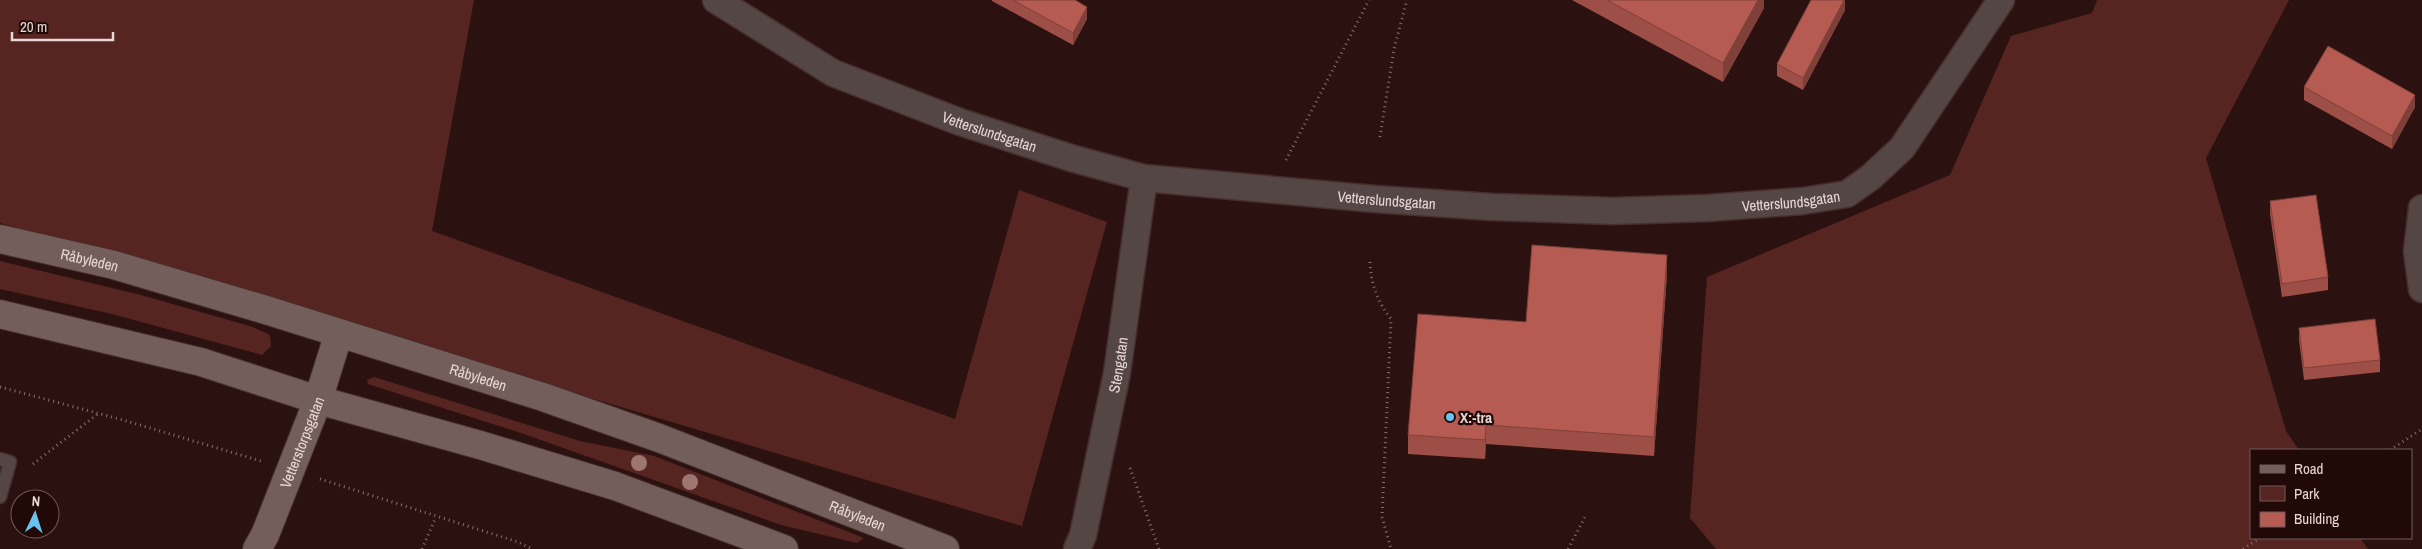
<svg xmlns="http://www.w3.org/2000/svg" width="2422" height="549" viewBox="0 0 2422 549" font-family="'Archivo Narrow',sans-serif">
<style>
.green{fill:#572521}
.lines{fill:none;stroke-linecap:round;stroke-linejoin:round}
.lane-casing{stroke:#462e2c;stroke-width:15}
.street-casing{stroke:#462e2c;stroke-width:29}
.secondary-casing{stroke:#462e2c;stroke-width:30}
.path{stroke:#87716f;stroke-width:3;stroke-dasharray:1 4;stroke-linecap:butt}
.lane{stroke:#534644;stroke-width:12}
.street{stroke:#534644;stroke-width:26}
.secondary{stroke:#735e5b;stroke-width:28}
.tree{fill:#9d7671}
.wall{fill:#9c4e47}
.shaded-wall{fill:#7f4039}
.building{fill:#b55b52;stroke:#7f4039}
.poi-dot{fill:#67c4f0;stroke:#210908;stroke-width:2}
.labels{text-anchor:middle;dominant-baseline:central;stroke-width:4.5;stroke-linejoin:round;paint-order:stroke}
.street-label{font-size:15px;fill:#e9d7d5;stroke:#210908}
.poi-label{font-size:15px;font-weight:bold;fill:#e9d7d5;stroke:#210908;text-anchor:start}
</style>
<rect width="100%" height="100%" fill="#2b1210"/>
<g class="green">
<path d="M 0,0 L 474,0 L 432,231 L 955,419 L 1019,190 L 1107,222 L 1022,526 L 0,223 Z"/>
<path d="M 2097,0 L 2289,0 L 2206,158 L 2286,431 L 2299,450 L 2251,450 L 2251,538 L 2360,538 L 2368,549 L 1716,549 L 1690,518 L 1707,277 L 1950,175 L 2011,36 L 2092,13 Z"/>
<path d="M 0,261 L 141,295 L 253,327 L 270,335 L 271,346 L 262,355 L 112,314 L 0,289 Z"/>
<path d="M 374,377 L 580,441 L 654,456 L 864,538 L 857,543 L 781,525 L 521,433 L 368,384 L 367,380 Z"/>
</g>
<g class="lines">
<g class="lane-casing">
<path id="lane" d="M 0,459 L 10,462 L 0,497"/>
</g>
<g class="street-casing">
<g id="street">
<path id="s1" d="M 716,0 L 833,73 L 960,122 L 1071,158 L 1144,178 L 1375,199 L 1492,207 L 1614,211 L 1708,208 L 1803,201 L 1847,194 L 1871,177 L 1902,148 L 2001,0"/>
<path d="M 2422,208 L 2417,251 L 2422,289"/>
<path id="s2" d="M 1077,549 L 1083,535 L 1117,373 L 1144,178"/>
</g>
</g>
<g class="secondary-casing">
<g id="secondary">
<path id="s3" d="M 0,239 L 114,265 L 266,310 L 543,397 L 659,438 L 945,549"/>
<path d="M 0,314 L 201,362 L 318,400 L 480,445 L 615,486 L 784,549"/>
<path id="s4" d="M 257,549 L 265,535 L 318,400 L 339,333"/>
</g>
</g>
<g class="path">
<path d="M 1380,137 L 1394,49 L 1407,0"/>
<path d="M 1286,160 L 1369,0"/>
<path d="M 1370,262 C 1371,284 1377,301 1391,319 L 1382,517 L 1391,549"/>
<path d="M 0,387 L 123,420 L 261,461"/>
<path d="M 2390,450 L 2422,429"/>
<path d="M 33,464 L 99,413"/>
<path d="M 1130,468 L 1159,549"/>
<path d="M 320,479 L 518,542 L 532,549"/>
<path d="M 422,549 L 436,517"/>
<path d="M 1568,549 L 1586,515"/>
<path d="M 2243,549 L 2260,538"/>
</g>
<use href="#lane" class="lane"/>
<use href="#street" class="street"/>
<use href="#secondary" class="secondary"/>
</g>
<g class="tree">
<circle cx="639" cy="463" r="8"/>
<circle cx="690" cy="482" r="8"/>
</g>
<g class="wall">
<path d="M 992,0 L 1075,0 L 1087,19 L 1073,45 L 992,1 Z"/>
<path d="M 1572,0 L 1764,0 L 1764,8 L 1723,82 Z"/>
<path d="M 1845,0 L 1845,10 L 1803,90 L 1777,76 L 1777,64 Z"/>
<path d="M 2304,87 L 2415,107 L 2392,149 L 2304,100 Z"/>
<path d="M 2270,201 L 2328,277 L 2328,290 L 2282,297 L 2270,214 Z"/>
<path d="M 1667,274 L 1654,456 L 1486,444 L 1485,459 L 1408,454 L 1408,435 L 1526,322 Z"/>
<path d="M 2299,328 L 2380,360 L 2380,372 L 2304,380 L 2299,340 Z"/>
</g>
<g class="shaded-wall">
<path d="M 1758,0 L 1764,0 L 1764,8 L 1723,82 L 1723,63 Z"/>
<path d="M 1844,0 L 1845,0 L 1845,10 L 1803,90 L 1803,78 Z"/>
<path d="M 1087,7 L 1087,19 L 1073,45 L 1073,33 Z"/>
<path d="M 2415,95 L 2415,107 L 2392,149 L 2392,136 Z"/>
<path d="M 1667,255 L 1667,274 L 1654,456 L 1654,437 Z"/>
<path d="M 1486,425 L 1486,444 L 1485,459 L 1485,440 Z"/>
</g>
<g class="building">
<path d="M 1013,0 L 1075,0 L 1087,7 L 1073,33 Z"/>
<path d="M 1607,0 L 1758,0 L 1723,63 Z"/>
<path d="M 1811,0 L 1844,0 L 1803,78 L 1777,64 Z"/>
<path d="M 2328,46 L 2415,95 L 2392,136 L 2304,87 Z"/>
<path d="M 2316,195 L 2328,277 L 2282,284 L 2270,201 Z"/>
<path d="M 1532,245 L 1667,255 L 1654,437 L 1486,425 L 1485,440 L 1408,435 L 1418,314 L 1526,322 Z"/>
<path d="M 2375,319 L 2380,360 L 2304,368 L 2299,328 Z"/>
</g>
<circle class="poi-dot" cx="1450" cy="417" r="5"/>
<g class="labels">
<g class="street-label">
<text stroke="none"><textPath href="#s1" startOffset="305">Vetterslundsgatan</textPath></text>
<text stroke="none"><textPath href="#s1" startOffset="710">Vetterslundsgatan</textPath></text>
<text stroke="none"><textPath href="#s1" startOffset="1115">Vetterslundsgatan</textPath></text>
<text stroke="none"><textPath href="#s3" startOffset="92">Råbyleden</textPath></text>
<text stroke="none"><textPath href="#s2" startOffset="189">Stengatan</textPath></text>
<text stroke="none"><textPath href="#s3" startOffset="498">Råbyleden</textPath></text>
<text stroke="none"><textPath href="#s4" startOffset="116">Vetterstorpsgatan</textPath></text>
<text stroke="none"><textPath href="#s3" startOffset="902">Råbyleden</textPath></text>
</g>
<g class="poi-label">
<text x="1460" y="417">X:-tra</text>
</g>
</g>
<rect x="2250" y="449" width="162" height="90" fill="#210908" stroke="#715b5a"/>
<rect x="2260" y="465" width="25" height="8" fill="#735e5b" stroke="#715b5a"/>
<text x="2294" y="474" font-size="15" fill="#e9d7d5">Road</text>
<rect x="2260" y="486" width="25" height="15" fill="#572521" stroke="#715b5a"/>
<text x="2294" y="499" font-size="15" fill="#e9d7d5">Park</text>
<rect x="2260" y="512" width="25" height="15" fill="#b55b52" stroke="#715b5a"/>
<text x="2294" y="524" font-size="15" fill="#e9d7d5">Building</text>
<g transform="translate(35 514) rotate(4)"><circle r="24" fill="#210908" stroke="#715b5a"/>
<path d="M0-4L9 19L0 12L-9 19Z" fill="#67c4f0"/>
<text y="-8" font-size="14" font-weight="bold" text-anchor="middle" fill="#e9d7d5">N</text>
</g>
<path d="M12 32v8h101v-8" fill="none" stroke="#e9d7d5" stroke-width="2.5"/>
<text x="20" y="32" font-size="15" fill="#e9d7d5" stroke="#210908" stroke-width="4" paint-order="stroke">20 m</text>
</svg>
